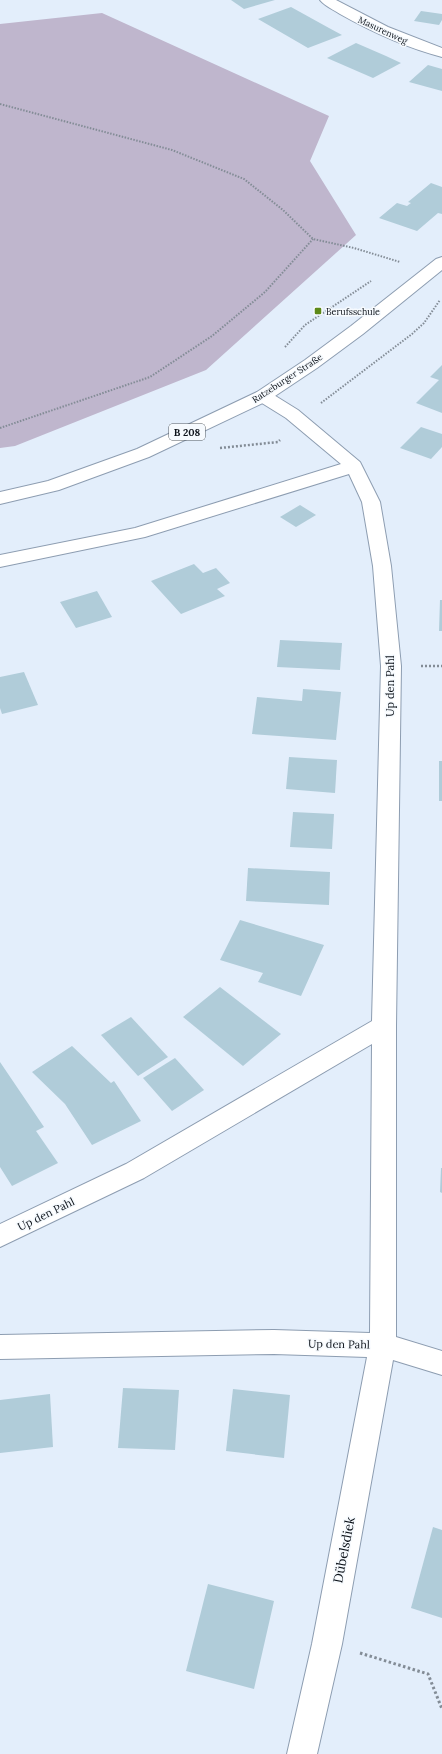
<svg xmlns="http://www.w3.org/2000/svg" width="442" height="1754" viewBox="0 0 442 1754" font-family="Lora,serif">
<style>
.green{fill:#bfb6cd}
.building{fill:#b0ccd9}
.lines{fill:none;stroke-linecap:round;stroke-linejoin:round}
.minor-casing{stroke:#8d9db1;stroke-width:2}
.primary-casing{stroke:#8d9db1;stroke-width:2}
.path-far2{stroke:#838c96;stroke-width:2;stroke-dasharray:1.5 1.5;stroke-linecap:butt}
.path-far1{stroke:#838c96;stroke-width:2.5;stroke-dasharray:2 2;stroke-linecap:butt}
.path{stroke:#838c96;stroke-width:3;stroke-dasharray:2.5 2.5;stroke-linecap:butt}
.minor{fill:#fff;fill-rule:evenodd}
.primary{fill:#fff;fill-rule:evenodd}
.poi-dot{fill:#5d8918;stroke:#f6fafe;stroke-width:1.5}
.labels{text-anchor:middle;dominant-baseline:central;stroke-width:3;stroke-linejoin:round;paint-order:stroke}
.far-street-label{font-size:9px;fill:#0d131a;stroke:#f6fafe}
.far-poi-label{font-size:9px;fill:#0d131a;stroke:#f6fafe;text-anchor:start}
.shield{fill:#f6fafe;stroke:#53585e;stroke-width:1}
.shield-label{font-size:10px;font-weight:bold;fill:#0d131a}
.street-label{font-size:11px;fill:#0d131a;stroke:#f6fafe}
.near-street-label{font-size:13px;fill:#0d131a;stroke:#f6fafe}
</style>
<rect width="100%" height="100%" fill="#e3eefb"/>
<path class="green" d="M 102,13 L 329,116 L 310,161 L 356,235 L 206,370 L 15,446 L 0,448 L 0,24 Z"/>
<g class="building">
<path d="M 231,0 L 275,0 L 244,9 Z"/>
<path d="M 291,7 L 329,28 L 342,35 L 308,48 L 258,19 Z"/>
<path d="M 421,11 L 442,14 L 442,20 L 439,25 L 414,21 Z"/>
<path d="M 356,43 L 386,56 L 401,63 L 373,78 L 327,58 Z"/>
<path d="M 428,65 L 442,69 L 442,91 L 409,82 Z"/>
<path d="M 431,183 L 442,187 L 442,214 L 438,213 L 417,231 L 379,218 L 397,203 L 407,206 L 411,203 L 408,202 Z"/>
<path d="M 442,365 L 442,413 L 416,403 L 439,380 L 430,377 Z"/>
<path d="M 421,427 L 442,434 L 442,447 L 431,459 L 400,448 Z"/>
<path d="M 300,505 L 316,515 L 296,527 L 280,517 Z"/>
<path d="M 194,564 L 203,573 L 216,568 L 230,583 L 217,589 L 225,596 L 181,614 L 151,581 Z"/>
<path d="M 97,591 L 112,617 L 76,628 L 60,602 Z"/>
<path d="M 440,600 L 442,600 L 442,631 L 439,631 Z"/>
<path d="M 280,640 L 342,643 L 340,670 L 277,667 Z"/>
<path d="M 24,672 L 38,705 L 2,714 L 0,708 L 0,677 Z"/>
<path d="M 303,689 L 341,692 L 336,740 L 252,734 L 257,697 L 302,701 Z"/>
<path d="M 289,757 L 337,760 L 335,793 L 286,789 Z"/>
<rect x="439" y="761" width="3" height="40"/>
<path d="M 293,812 L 334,814 L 332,849 L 290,847 Z"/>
<path d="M 248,868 L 330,872 L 329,905 L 246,901 Z"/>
<path d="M 240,920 L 324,945 L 301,996 L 258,982 L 263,973 L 220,960 Z"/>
<path d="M 220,987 L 281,1034 L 243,1066 L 183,1017 Z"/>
<path d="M 131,1017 L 168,1057 L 138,1076 L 101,1035 Z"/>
<path d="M 72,1046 L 111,1083 L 114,1081 L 141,1121 L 92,1145 L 65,1104 L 32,1072 Z"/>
<path d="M 175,1058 L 204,1090 L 172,1111 L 143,1078 Z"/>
<path d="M 0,1062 L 44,1127 L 36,1131 L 58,1163 L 12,1186 L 0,1167 Z"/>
<path d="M 441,1168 L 442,1168 L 442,1193 L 440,1192 Z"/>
<path d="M 123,1388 L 179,1390 L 175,1450 L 118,1448 Z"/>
<path d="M 233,1389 L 290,1395 L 284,1458 L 226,1451 Z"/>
<path d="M 50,1394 L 53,1447 L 0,1453 L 0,1400 Z"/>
<path d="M 433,1527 L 442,1530 L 442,1618 L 411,1608 Z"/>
<path d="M 208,1584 L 274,1601 L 254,1689 L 186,1671 Z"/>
</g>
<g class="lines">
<g class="minor-casing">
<g id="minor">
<path d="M 320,0 L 336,0 L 388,27 L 442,48 L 442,57 C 407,48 372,32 340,14 C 334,10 325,6 320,0 Z"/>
<path d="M 263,391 L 269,392 L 298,410 L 360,462 L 380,502 L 391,566 L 401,666 L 396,1026 L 396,1337 L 442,1351 L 442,1375 L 393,1360 L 342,1644 L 317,1754 L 287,1754 L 312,1644 L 367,1357 L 274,1354 L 0,1359 L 0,1335 L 274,1330 L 370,1333 L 372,1044 L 144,1178 L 0,1247 L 0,1224 L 126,1164 L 372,1021 L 381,666 L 373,566 L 362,502 L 349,474 L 145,537 L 0,567 L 0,555 L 135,528 L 341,464 L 286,418 L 257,400 L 254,396 L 257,392 Z"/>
</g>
</g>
<g class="primary-casing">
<path id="primary" d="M 442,257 L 442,270 L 363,334 L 317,368 L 269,400 L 149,457 L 59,490 L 0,504 L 0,492 L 48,481 L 137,449 L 257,392 L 305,360 L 351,326 L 436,259 Z"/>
</g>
<g class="path-far2">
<path d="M 0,104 L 172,150 L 244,179 L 283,210 L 313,239 L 354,248 L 400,262"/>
<path d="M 285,347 L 305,325 L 371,281"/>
<path d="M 321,403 L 412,334 L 424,323 L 440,300"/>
<path d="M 0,428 L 150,377 L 212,336 L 265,292 L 313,239"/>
</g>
<g class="path-far1">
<path d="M 220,448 L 278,442 L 280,440"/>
<path d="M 421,666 L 442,666"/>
</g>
<path class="path" d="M 360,1653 L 428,1674 L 442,1709"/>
<use href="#minor" class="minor"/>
<use href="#primary" class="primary"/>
</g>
<rect class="poi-dot" x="314" y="307" width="8" height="8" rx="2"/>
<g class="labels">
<g class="far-street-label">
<text transform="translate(383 30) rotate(25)">Masurenweg</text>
<text transform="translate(287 378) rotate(-33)">Ratzeburger Straße</text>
</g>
<g class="far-poi-label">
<text x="326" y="311">Berufsschule</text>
</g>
<rect class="shield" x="169" y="424" width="36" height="16" rx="3"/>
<g class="shield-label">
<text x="187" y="432">B 208</text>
</g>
<g class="street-label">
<text transform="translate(390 686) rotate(-90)">Up den Pahl</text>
<text transform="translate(46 1214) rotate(-26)">Up den Pahl</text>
<text transform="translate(339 1344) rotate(1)">Up den Pahl</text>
</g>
<g class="near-street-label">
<text transform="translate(344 1550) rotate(-79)">Dübelsdiek</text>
</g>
</g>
</svg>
